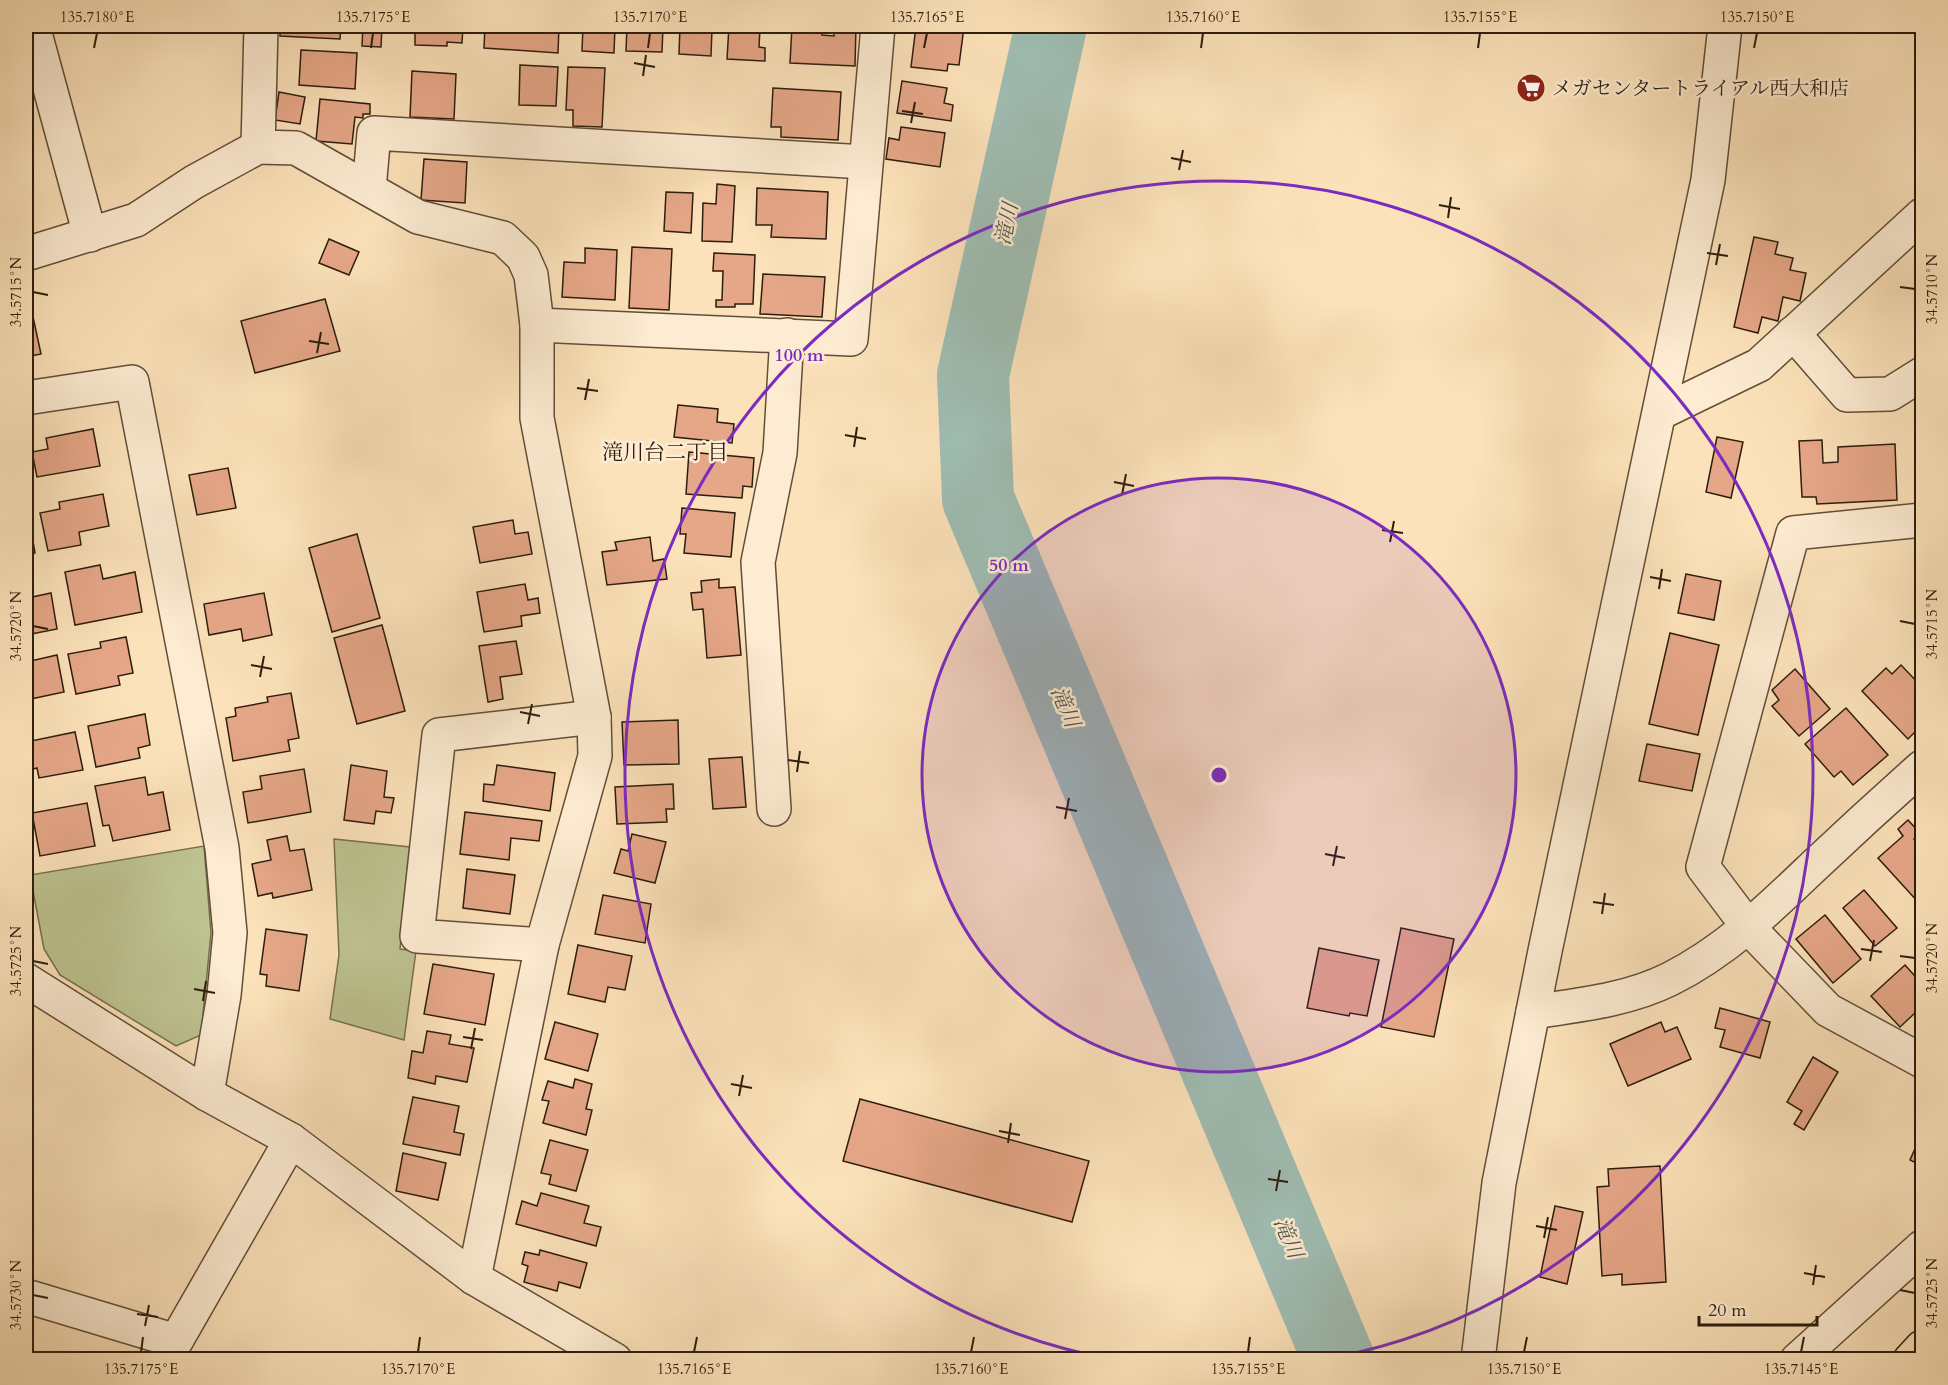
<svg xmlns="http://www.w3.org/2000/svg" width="1948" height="1385" viewBox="0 0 1948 1385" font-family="Cardo,'Noto Serif JP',serif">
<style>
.green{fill:#bec391;stroke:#76704f;stroke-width:1.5}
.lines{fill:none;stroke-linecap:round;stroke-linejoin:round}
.river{stroke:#9fbdb3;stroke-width:72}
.building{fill:#e6a788;stroke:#2d1d0d;stroke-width:1.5}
.minor-casing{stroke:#614e38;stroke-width:36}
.highway-casing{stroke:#2d1d0d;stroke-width:36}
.minor{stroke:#fdecd2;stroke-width:33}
.highway{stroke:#fce2ba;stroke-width:33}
.ticks{fill:none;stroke:#2d1d0d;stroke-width:2}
.ring{fill:none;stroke:#7b2cbf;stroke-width:3}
.labels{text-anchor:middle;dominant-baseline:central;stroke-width:5;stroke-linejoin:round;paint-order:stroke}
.poi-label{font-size:20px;fill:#2d1d0d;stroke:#fdecd2;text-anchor:start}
.water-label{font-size:21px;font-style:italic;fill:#555547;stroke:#fdecd2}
.neighbourhood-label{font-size:21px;fill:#2d1d0d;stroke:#fdecd2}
.centre{fill:#7b2cbf;stroke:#fdecd2;stroke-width:3}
.ring-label{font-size:18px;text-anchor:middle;font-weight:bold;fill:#7b2cbf;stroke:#fdecd2;stroke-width:5;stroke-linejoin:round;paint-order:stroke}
.neatline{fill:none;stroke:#2d1d0d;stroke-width:2}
.ticks-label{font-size:15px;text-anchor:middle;fill:#2d1d0d}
</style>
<rect width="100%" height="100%" fill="#fce2ba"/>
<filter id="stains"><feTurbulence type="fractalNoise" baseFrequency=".00333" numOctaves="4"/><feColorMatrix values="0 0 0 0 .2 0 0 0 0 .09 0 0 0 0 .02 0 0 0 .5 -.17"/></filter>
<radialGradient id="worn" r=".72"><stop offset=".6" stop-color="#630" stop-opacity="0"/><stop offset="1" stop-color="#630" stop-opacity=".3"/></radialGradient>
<g class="green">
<path d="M 334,839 L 410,847 L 400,949 L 416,951 L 404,1040 L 330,1019 L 339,955 Z"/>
<path d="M 204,846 L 211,933 L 201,1035 L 176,1046 L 60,975 L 44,949 L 30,875 Z"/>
</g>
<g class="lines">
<path class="river" d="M 1051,26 L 973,375 L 978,499 L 1339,1360"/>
</g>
<g class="building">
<path d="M 281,26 L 341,26 L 340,39 L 280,36 Z"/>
<path d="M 363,26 L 382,26 L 381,47 L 362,46 Z"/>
<path d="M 410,26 L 463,26 L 462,43 L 447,42 L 447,46 L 415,45 L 415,31 L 409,30 Z"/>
<path d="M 485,26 L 559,26 L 558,53 L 484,48 Z"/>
<path d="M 583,26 L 615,26 L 614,53 L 582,51 Z"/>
<path d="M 627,26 L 663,26 L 662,52 L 626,51 Z"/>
<path d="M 680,26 L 705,26 L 705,28 L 712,29 L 711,56 L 679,54 Z"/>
<path d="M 729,26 L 760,28 L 759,47 L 765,48 L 765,61 L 727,59 Z"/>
<path d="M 792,26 L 822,27 L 822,35 L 834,36 L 835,26 L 856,26 L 855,66 L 790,63 Z"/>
<path d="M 916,26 L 964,27 L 959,65 L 948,64 L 947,71 L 911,67 Z"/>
<path d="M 301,50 L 357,53 L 355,89 L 299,85 Z"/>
<path d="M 520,65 L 558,67 L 556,106 L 519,105 Z"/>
<path d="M 568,67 L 605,68 L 602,127 L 573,126 L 573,110 L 566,110 Z"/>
<path d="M 412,71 L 456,74 L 454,119 L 410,117 Z"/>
<path d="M 902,81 L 947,88 L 944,103 L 953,105 L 951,121 L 897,113 Z"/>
<path d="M 773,88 L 841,92 L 838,140 L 781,137 L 781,127 L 771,127 Z"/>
<path d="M 279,92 L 305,97 L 300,124 L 275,120 Z"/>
<path d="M 320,99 L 370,104 L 370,114 L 363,114 L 363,118 L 355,117 L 352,144 L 316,141 Z"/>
<path d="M 901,127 L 945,133 L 940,167 L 886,159 L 889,138 L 899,140 Z"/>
<path d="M 424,159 L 467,162 L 465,203 L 421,200 Z"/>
<path d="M 717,184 L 735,186 L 732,242 L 702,241 L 703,203 L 716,204 Z"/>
<path d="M 757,188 L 828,192 L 826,239 L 771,237 L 772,225 L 756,225 Z"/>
<path d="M 666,192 L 693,193 L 691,233 L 664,231 Z"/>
<path d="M 1754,237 L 1778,242 L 1775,254 L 1793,258 L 1790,270 L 1806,273 L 1800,301 L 1783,297 L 1778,321 L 1762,317 L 1758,333 L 1734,327 Z"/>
<path d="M 329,239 L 359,252 L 349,275 L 319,263 Z"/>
<path d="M 632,247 L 672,249 L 669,310 L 629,308 Z"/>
<path d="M 585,248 L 617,250 L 615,300 L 562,297 L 564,262 L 585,263 Z"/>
<path d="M 714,253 L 755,255 L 753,304 L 735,304 L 735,307 L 716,307 L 716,300 L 722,300 L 723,271 L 713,271 Z"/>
<path d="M 763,274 L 825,277 L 822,317 L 760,314 Z"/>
<path d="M 325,299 L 340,351 L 255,373 L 241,321 Z"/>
<path d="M 30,303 L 41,354 L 26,357 L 26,304 Z"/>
<path d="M 678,405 L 718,409 L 717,422 L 734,424 L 732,443 L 674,437 Z"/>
<path d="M 93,429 L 100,466 L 37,477 L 32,452 L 48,449 L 46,438 Z"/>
<path d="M 1717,437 L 1743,442 L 1731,498 L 1706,492 Z"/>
<path d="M 1822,440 L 1823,463 L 1838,462 L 1838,447 L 1895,444 L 1897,500 L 1817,504 L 1816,497 L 1802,497 L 1799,441 Z"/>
<path d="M 689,452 L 754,458 L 752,487 L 743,486 L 742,498 L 686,494 Z"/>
<path d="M 228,468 L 236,508 L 197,515 L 189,475 Z"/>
<path d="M 103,494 L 109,526 L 79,532 L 81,545 L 48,551 L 40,513 L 60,509 L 59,502 Z"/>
<path d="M 682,508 L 735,513 L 731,557 L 684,553 L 686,534 L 680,534 Z"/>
<path d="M 29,517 L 35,553 L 26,555 L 26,518 Z"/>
<path d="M 513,520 L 515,534 L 528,532 L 532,554 L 480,563 L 473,527 Z"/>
<path d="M 357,534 L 380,618 L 332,632 L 309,548 Z"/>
<path d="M 650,537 L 653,561 L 664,559 L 667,579 L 607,585 L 602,552 L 617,550 L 615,542 Z"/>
<path d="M 100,565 L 103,579 L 135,572 L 142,612 L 75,625 L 65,572 Z"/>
<path d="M 1686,574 L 1721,581 L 1714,620 L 1678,613 Z"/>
<path d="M 719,579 L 719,588 L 735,587 L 741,655 L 707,658 L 703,609 L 693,610 L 691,593 L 702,592 L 701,581 Z"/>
<path d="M 525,584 L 528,600 L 538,598 L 540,613 L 521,616 L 522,626 L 484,632 L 477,592 Z"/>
<path d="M 30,589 L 32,597 L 51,593 L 57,629 L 26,635 L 26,590 Z"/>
<path d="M 264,593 L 272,635 L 243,641 L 241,629 L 209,635 L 204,604 Z"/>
<path d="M 382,625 L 405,711 L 357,724 L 334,638 Z"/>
<path d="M 1670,633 L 1719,645 L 1698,735 L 1649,724 Z"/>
<path d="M 126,637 L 133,673 L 118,676 L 120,685 L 76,694 L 68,654 L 101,648 L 100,642 Z"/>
<path d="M 516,641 L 522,674 L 500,677 L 503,699 L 488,702 L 479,646 Z"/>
<path d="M 57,655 L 64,692 L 26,700 L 26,662 Z"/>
<path d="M 1901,665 L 1922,687 L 1922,725 L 1908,739 L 1862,691 L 1886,668 L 1892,674 Z"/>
<path d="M 1795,669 L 1830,709 L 1799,736 L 1772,706 L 1779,700 L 1772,690 Z"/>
<path d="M 291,693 L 299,738 L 288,740 L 290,751 L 233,761 L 226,718 L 236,716 L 235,708 L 268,702 L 267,697 Z"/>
<path d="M 1846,708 L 1888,755 L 1853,785 L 1841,771 L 1834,777 L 1805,744 Z"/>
<path d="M 145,714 L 150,745 L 138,748 L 140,758 L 96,767 L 88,726 Z"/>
<path d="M 678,720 L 679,764 L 624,765 L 622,722 Z"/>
<path d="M 75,732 L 83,770 L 39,778 L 37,768 L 26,771 L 26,742 Z"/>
<path d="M 1647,744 L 1700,754 L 1692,791 L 1639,781 Z"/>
<path d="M 742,757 L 746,807 L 713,809 L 709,759 Z"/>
<path d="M 351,765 L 387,771 L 384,797 L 394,798 L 391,813 L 376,811 L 374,824 L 344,820 Z"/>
<path d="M 497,765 L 555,773 L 550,811 L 483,801 L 484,784 L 494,785 Z"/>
<path d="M 304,769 L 311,812 L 248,823 L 243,792 L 262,789 L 260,776 Z"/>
<path d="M 145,777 L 148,795 L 163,792 L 170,830 L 113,841 L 109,825 L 103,826 L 95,786 Z"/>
<path d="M 673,784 L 674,809 L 666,809 L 667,822 L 617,824 L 615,787 Z"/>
<path d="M 87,803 L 95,846 L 40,856 L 32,813 Z"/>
<path d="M 465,812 L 542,821 L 539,841 L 511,838 L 509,860 L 460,854 Z"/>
<path d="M 1908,820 L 1920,833 L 1914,839 L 1922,848 L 1922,898 L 1918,902 L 1878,858 L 1903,836 L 1898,829 Z"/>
<path d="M 632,834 L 666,842 L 655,883 L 614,873 L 621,849 L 628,851 Z"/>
<path d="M 287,836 L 290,851 L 304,849 L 312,890 L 273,898 L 272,893 L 258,896 L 252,864 L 271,860 L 267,840 Z"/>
<path d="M 467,869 L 515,875 L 510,914 L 463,908 Z"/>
<path d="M 1864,890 L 1897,928 L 1875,946 L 1843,908 Z"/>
<path d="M 603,895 L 651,904 L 645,943 L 595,934 Z"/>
<path d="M 1825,915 L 1861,959 L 1833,983 L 1796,939 Z"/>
<path d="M 1401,928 L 1454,939 L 1434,1037 L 1381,1027 Z"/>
<path d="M 266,929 L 307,935 L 299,991 L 266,986 L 267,975 L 260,974 Z"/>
<path d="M 578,945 L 632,956 L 625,990 L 608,987 L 605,1002 L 568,994 Z"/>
<path d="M 1319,948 L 1379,960 L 1367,1016 L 1350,1013 L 1349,1016 L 1307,1008 Z"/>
<path d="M 433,964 L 494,974 L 485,1025 L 424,1014 Z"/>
<path d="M 1905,965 L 1922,984 L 1922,1018 L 1916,1012 L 1900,1027 L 1871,996 Z"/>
<path d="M 1720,1008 L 1770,1022 L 1760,1058 L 1720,1047 L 1725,1030 L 1715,1028 Z"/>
<path d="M 555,1022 L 598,1034 L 588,1071 L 545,1059 Z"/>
<path d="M 1661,1022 L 1665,1032 L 1677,1027 L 1691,1059 L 1628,1086 L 1610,1044 Z"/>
<path d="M 427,1031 L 451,1035 L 449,1044 L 474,1048 L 467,1082 L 436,1076 L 435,1084 L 408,1078 L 412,1051 L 423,1053 Z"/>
<path d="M 1813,1057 L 1838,1072 L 1804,1130 L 1794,1124 L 1802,1111 L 1787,1102 Z"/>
<path d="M 575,1079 L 592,1084 L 586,1109 L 592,1110 L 586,1135 L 543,1123 L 549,1101 L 542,1100 L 548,1081 L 573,1088 Z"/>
<path d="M 413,1097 L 459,1106 L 454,1132 L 464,1134 L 460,1155 L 403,1144 Z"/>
<path d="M 860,1099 L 1089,1161 L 1072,1222 L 843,1161 Z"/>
<path d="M 1922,1133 L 1922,1166 L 1910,1160 Z"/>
<path d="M 550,1140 L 588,1150 L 576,1191 L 549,1184 L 551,1175 L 541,1173 Z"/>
<path d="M 403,1153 L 446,1163 L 438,1200 L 396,1191 Z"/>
<path d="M 1660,1166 L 1666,1282 L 1622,1285 L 1622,1274 L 1602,1276 L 1597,1187 L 1609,1186 L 1608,1169 Z"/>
<path d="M 541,1193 L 589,1206 L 584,1223 L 601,1227 L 596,1246 L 516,1224 L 522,1201 L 537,1206 Z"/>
<path d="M 1555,1206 L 1583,1212 L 1567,1284 L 1540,1277 Z"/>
<path d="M 540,1250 L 587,1263 L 580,1288 L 559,1282 L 557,1291 L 524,1282 L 528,1266 L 522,1264 L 525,1252 L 539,1255 Z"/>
</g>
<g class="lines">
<g class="minor-casing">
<g id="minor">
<path d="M 33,26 L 90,235"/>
<path d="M 258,147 L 261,26"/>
<path d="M 369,189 L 374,133 L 865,162"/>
<path d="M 26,254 L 136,220 L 194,182 L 258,147 L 296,148 L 418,217 L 503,238 L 523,257 L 531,275 L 537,325 L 537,418 L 594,717 L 595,756 L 542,945 L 474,1278"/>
<path d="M 537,325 L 851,339 L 878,26"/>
<path d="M 1793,333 L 1847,395 L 1890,394 L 1922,374"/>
<path d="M 26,398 L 132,382 L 222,848 L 230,933 L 224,995 L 207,1094"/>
<path d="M 1660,413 L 1759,365 L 1922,215"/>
<path d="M 1922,520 L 1793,533 L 1703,867 L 1749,928 L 1828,1010 L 1922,1061"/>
<path d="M 774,809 L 758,562 L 780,453 L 787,335"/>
<path d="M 542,945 L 417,936 L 439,735 L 594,717"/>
<path d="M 26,980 L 207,1094 L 291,1140 L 474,1278 L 615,1360"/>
<path d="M 1533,1012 C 1579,1005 1628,1000 1670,979 C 1726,951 1770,908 1814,866 C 1850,832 1886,799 1922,767"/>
<path d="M 26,1296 L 176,1341 L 291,1140"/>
<path d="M 1478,1360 L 1499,1183 L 1545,951 L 1708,180 L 1725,26"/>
<path d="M 1797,1360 L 1922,1247"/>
</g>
</g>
<g class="highway-casing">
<path id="highway" d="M 1910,1360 L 1922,1347"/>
</g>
<use href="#minor" class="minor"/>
<use href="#highway" class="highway"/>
</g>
<path class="ticks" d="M 94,48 L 97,33M 371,48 L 373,33M 648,48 L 650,33M 924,48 L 927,33M 1201,48 L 1203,33M 1478,48 L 1480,33M 1754,48 L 1757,33M 634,63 L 655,67M 643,76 L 646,55M 902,111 L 923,114M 911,123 L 915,102M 1171,158 L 1191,162M 1179,170 L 1183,150M 1439,205 L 1460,209M 1448,218 L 1451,197M 1707,253 L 1728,256M 1716,265 L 1720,244M 1900,287 L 1915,289M 33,292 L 48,295M 309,341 L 329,344M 317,353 L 321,332M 577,388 L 598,391M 585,400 L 589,379M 845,435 L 866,439M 854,447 L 857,427M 1114,482 L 1134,486M 1122,495 L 1126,474M 1382,530 L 1403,533M 1390,542 L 1394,521M 1650,577 L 1671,581M 1659,589 L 1662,569M 1900,621 L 1915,624M 33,626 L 48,629M 251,665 L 272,669M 260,677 L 264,656M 520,712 L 540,716M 528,724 L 532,704M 788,760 L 809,763M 797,772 L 800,751M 1056,807 L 1077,811M 1065,819 L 1069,798M 1325,854 L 1345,858M 1333,866 L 1337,846M 1593,902 L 1614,905M 1602,914 L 1605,893M 1861,949 L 1882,952M 1900,956 L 1915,958M 33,961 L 48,964M 1870,961 L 1874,940M 194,989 L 215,993M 203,1001 L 206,981M 463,1037 L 483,1040M 471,1049 L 475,1028M 731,1084 L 752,1088M 739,1096 L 743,1075M 999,1131 L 1020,1135M 1008,1143 L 1011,1123M 1268,1179 L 1288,1182M 1276,1191 L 1280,1170M 1536,1226 L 1557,1230M 1544,1238 L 1548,1217M 1804,1273 L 1825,1277M 1813,1285 L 1816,1265M 1900,1290 L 1915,1293M 33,1295 L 48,1298M 137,1314 L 158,1317M 145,1326 L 149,1305M 141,1352 L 143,1337M 418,1352 L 420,1337M 694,1352 L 697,1337M 971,1352 L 974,1337M 1248,1352 L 1250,1337M 1524,1352 L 1527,1337M 1801,1352 L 1804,1337"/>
<circle cx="1219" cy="775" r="297" fill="#7b2cbf" fill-opacity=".12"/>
<g class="ring">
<circle cx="1219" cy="775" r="297"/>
<path d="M1111 1359A594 594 0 1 1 1327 1359"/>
</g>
<defs>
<g id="supermarket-disc" transform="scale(1.5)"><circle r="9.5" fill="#8f2418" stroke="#fdecd2"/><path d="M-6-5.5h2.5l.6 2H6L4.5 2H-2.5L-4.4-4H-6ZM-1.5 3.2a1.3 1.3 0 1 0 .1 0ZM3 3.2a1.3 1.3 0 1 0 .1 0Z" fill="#fff"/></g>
</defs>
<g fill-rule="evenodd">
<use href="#supermarket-disc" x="1531" y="88"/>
</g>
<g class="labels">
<g class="poi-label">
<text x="1552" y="88">メガセンタートライアル西大和店</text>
</g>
<g class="water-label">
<text transform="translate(1007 224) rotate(-78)">滝川</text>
<text transform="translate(1065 707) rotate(67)">滝川</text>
<text transform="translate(1288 1238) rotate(67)">滝川</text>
</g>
<g class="neighbourhood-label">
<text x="665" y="452">滝川台二丁目</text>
</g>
</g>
<circle cx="1219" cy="775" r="9" class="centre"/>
<g class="ring-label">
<text x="799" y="361">100 m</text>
<text x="1009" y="571">50 m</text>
</g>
<rect width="1948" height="1385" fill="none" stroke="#fce2ba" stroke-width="66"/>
<path d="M1699 1316v9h118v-9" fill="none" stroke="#2d1d0d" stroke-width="3"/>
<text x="1708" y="1316" font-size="18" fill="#2d1d0d" stroke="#fdecd2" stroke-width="4.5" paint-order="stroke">20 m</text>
<rect x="33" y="33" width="1882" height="1319" class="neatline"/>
<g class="ticks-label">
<text x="97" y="22">135.7180°E</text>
<text x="373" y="22">135.7175°E</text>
<text x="650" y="22">135.7170°E</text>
<text x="927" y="22">135.7165°E</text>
<text x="1203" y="22">135.7160°E</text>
<text x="1480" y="22">135.7155°E</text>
<text x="1757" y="22">135.7150°E</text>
<text transform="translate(1932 289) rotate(-90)" y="5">34.5710°N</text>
<text transform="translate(16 292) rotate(-90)" y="5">34.5715°N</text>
<text transform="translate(1932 624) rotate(-90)" y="5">34.5715°N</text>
<text transform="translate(16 626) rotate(-90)" y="5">34.5720°N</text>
<text transform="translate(1932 958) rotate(-90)" y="5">34.5720°N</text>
<text transform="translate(16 961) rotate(-90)" y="5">34.5725°N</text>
<text transform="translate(1932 1293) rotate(-90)" y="5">34.5725°N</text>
<text transform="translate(16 1295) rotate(-90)" y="5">34.5730°N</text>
<text x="141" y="1374">135.7175°E</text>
<text x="418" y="1374">135.7170°E</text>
<text x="694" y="1374">135.7165°E</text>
<text x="971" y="1374">135.7160°E</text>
<text x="1248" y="1374">135.7155°E</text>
<text x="1524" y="1374">135.7150°E</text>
<text x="1801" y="1374">135.7145°E</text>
</g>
<rect width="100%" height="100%" filter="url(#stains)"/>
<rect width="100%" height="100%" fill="url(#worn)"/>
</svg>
